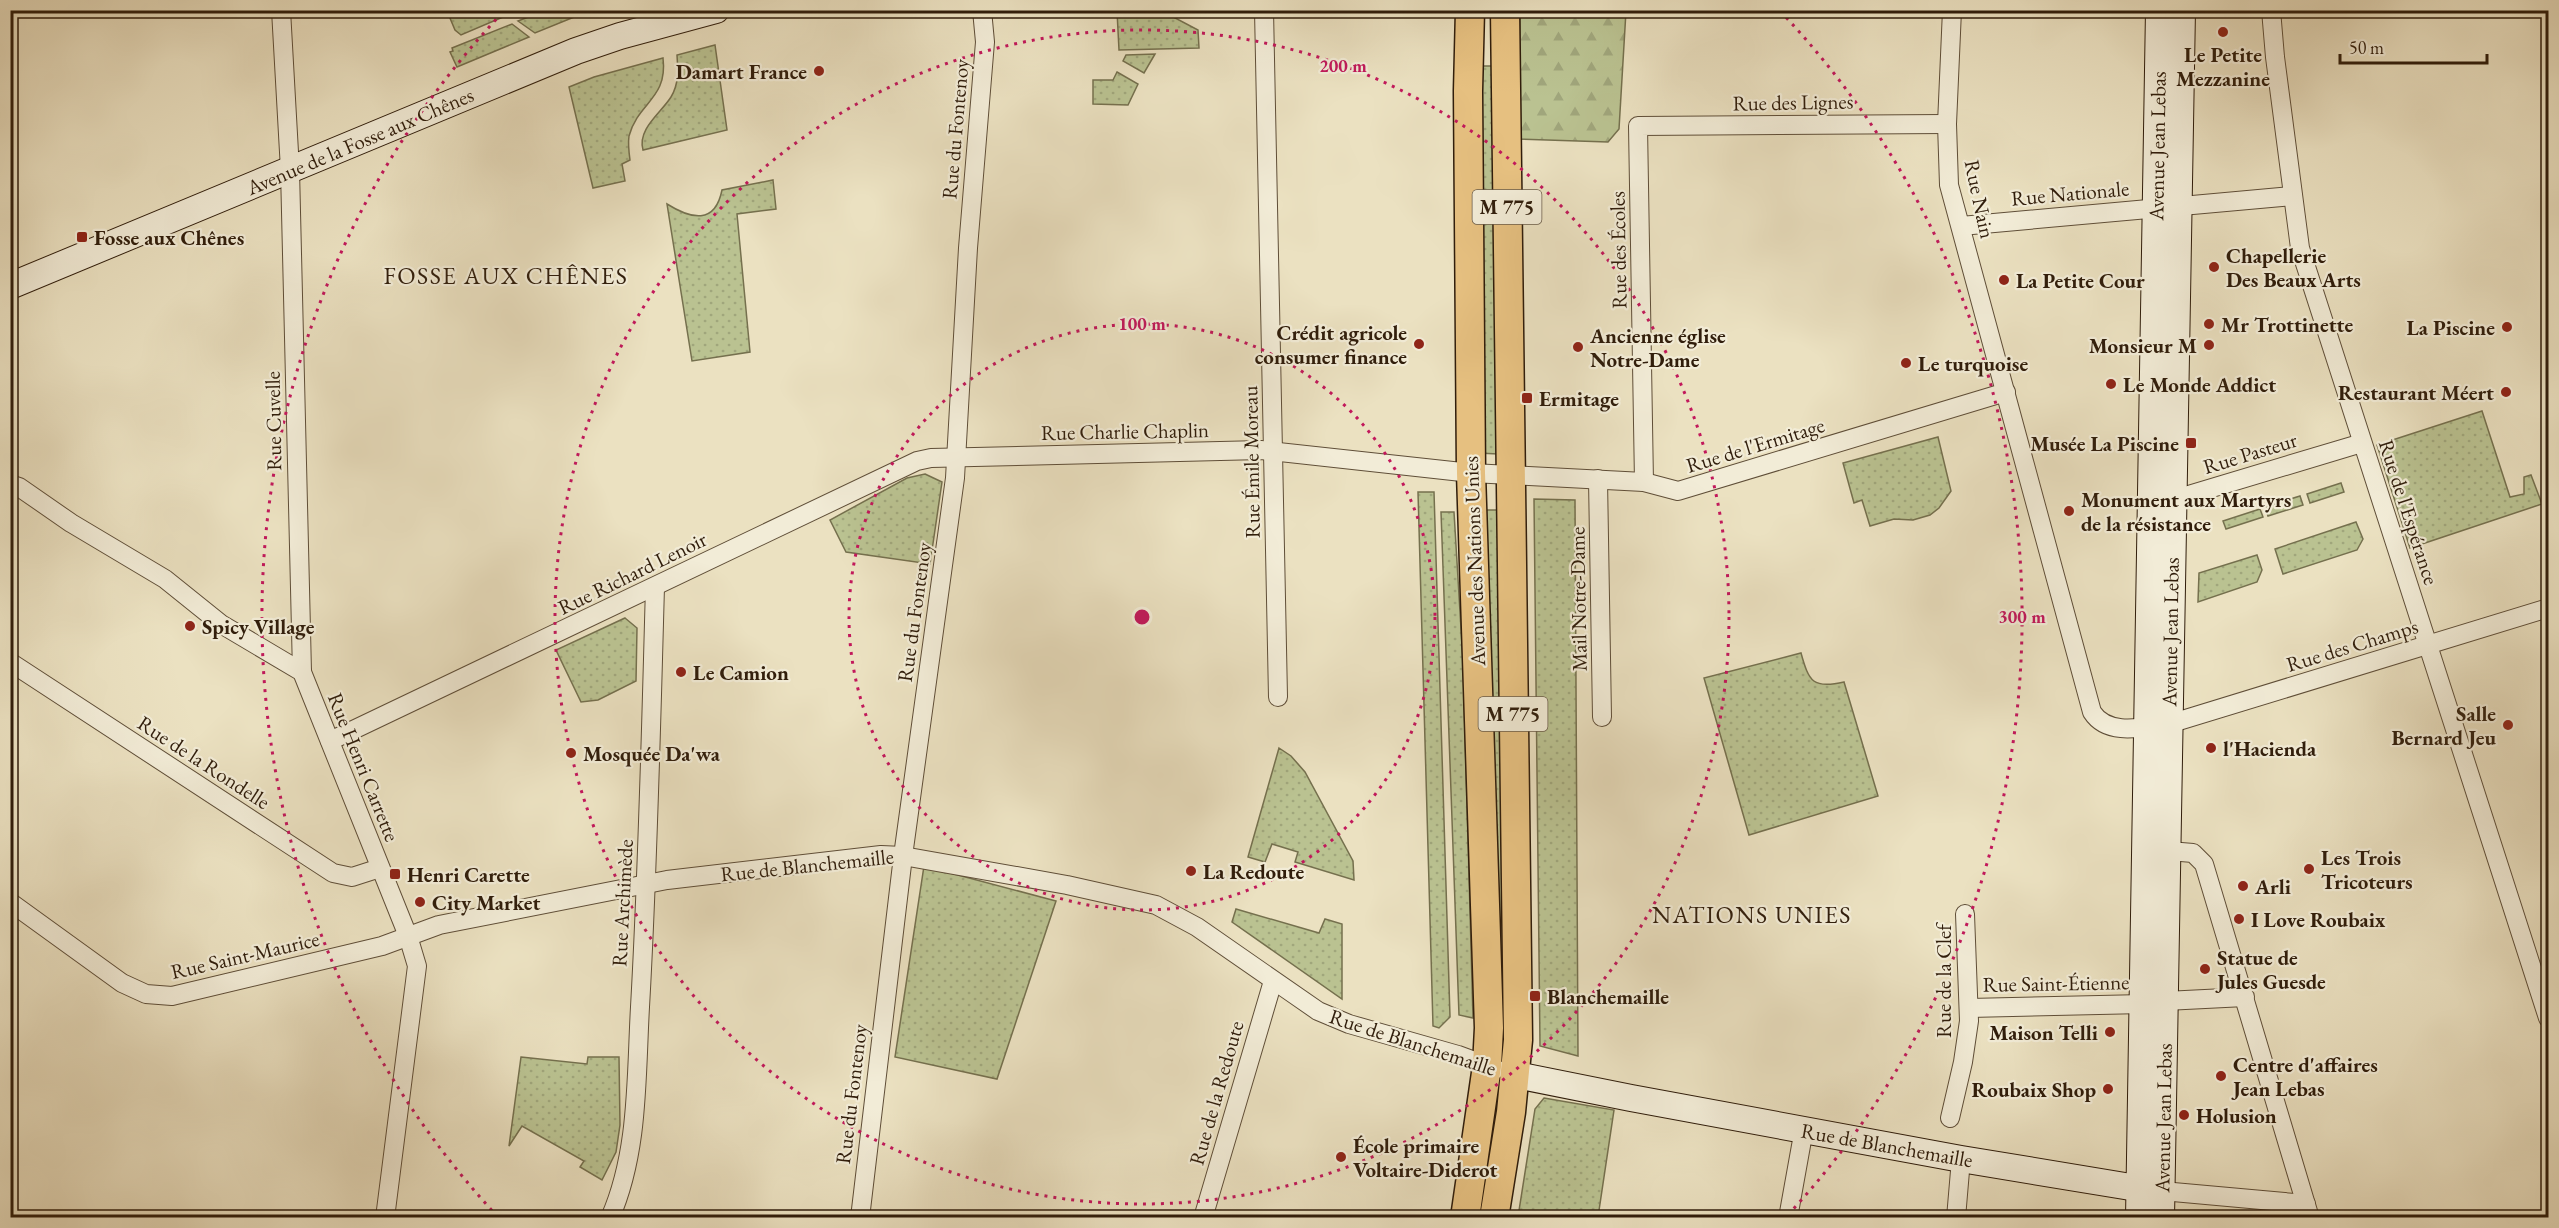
<svg xmlns="http://www.w3.org/2000/svg" width="2559" height="1228" viewBox="0 0 2559 1228" font-family="'EB Garamond',serif">
<style>
.grass{fill:url(#grass-dots);stroke:#75704e;stroke-width:1.5}
.forest{fill:url(#forest-firs);stroke:#75704e;stroke-width:1.5}
.lines{fill:none;stroke-linecap:round;stroke-linejoin:round}
.street-casing{stroke:#5f4e38;stroke-width:20}
.secondary-casing{stroke:#301d0b;stroke-width:28}
.primary-casing{stroke:#301d0b;stroke-width:31}
.street{stroke:#f2ecd7;stroke-width:18}
.secondary{stroke:#f2ecd7;stroke-width:26}
.primary{stroke:#e6c080;stroke-width:28}
.ring{fill:none;stroke:#c2185b;stroke-width:3;stroke-dasharray:3 6}
.poi-dot{fill:#8f2418;stroke:#f2ecd7;stroke-width:2}
.labels{text-anchor:middle;dominant-baseline:central;stroke-width:4.5;stroke-linejoin:round;paint-order:stroke}
.shield{fill:#f2ecd7;stroke:#6a5b48;stroke-width:1.5}
.shield-label{font-size:20px;font-weight:bold;fill:#301d0b}
.poi-label{font-size:21px;font-weight:bold;fill:#301d0b;stroke:#f2ecd7;text-anchor:start}
.street-label{font-size:21px;fill:#301d0b;stroke:#f2ecd7}
.quarter-label{font-size:24px;letter-spacing:1.5px;fill:#301d0b;stroke:#f2ecd7}
.centre{fill:#c2185b;stroke:#f2ecd7;stroke-width:3}
.ring-label{font-size:18px;text-anchor:middle;font-weight:bold;fill:#c2185b;stroke:#f2ecd7;stroke-width:4.5;stroke-linejoin:round;paint-order:stroke}
</style>
<defs>
<pattern id="grass-dots" width="8" height="8" patternUnits="userSpaceOnUse" patternTransform="scale(1.5)"><rect width="8" height="8" fill="#bac291"/><path d="M2 2h.1M6 6h.1" fill="none" stroke="#a0a67c" stroke-width="1.8" stroke-linecap="round"/></pattern>
<pattern id="forest-firs" width="22" height="20" patternUnits="userSpaceOnUse" patternTransform="scale(1.5)"><rect width="22" height="20" fill="#bac291"/><path d="M5 1l3.5 6h-7zM16 11l3.5 6h-7z" fill="#a0a67c"/></pattern>
</defs>
<rect width="100%" height="100%" fill="#ebe1c1"/>
<filter id="stains"><feTurbulence type="fractalNoise" baseFrequency=".00333" numOctaves="4"/><feColorMatrix values="0 0 0 0 .2 0 0 0 0 .09 0 0 0 0 .02 0 0 0 .5 -.17"/></filter>
<radialGradient id="worn" r=".72"><stop offset=".6" stop-color="#630" stop-opacity="0"/><stop offset="1" stop-color="#630" stop-opacity=".3"/></radialGradient>
<g class="grass">
<path d="M 447,11 L 495,11 L 503,17 L 461,35 L 455,30 Z"/>
<path d="M 544,11 L 544,10 L 589,11 L 535,33 L 518,21 Z"/>
<path d="M 1117,11 L 1162,11 L 1198,30 L 1199,48 L 1119,50 Z"/>
<path d="M 512,24 L 529,37 L 457,67 L 450,52 L 453,51 L 452,48 Z"/>
<path d="M 715,45 L 727,130 L 643,150 C 637,129 661,113 671,97 C 679,84 678,70 677,55 Z"/>
<path d="M 1155,54 L 1144,73 L 1123,61 L 1126,55 Z"/>
<path d="M 663,58 C 668,99 638,102 629,136 C 628,143 629,153 630,160 L 622,164 L 625,181 L 593,188 L 569,87 L 594,77 Z"/>
<path d="M 1478,66 L 1494,66 L 1498,454 L 1478,453 Z"/>
<path d="M 1117,72 L 1138,84 L 1128,105 L 1093,104 L 1093,80 L 1113,80 Z"/>
<path d="M 773,180 L 776,209 L 737,214 L 750,352 L 692,361 L 667,204 C 691,219 715,225 722,190 Z"/>
<path d="M 2482,411 L 2510,497 L 2524,494 L 2524,477 L 2531,475 L 2542,504 L 2410,548 L 2377,445 Z"/>
<path d="M 1938,437 L 1951,491 L 1939,508 L 1930,515 L 1913,520 L 1894,519 L 1870,526 L 1862,500 L 1854,503 L 1843,463 Z"/>
<path d="M 925,474 L 942,482 L 930,564 L 846,552 L 830,520 L 907,478 Z"/>
<path d="M 2341,483 L 2344,492 L 2310,503 L 2307,494 Z"/>
<path d="M 1418,492 L 1434,492 L 1450,1017 L 1439,1028 L 1433,1026 Z"/>
<path d="M 2300,496 L 2303,505 L 2268,516 L 2265,507 Z"/>
<path d="M 1534,499 L 1575,500 L 1578,1056 L 1540,1046 Z"/>
<path d="M 2260,509 L 2263,517 L 2226,529 L 2223,521 Z"/>
<path d="M 1480,510 L 1501,510 L 1508,1039 L 1498,1034 Z"/>
<path d="M 1441,512 L 1454,512 L 1463,662 L 1473,1018 L 1459,1015 Z"/>
<path d="M 2356,522 L 2363,539 L 2357,550 L 2283,574 L 2275,549 Z"/>
<path d="M 2257,555 L 2262,570 L 2257,582 L 2198,602 L 2199,573 Z"/>
<path d="M 625,618 L 637,628 L 636,681 L 598,700 L 581,702 L 556,650 Z"/>
<path d="M 1801,653 C 1809,682 1813,689 1844,682 L 1878,796 L 1749,835 L 1704,678 Z"/>
<path d="M 1279,748 L 1291,756 L 1305,772 L 1353,861 L 1354,880 L 1295,862 L 1298,852 L 1272,844 L 1265,862 L 1248,857 Z"/>
<path d="M 924,866 L 1056,901 L 997,1079 L 895,1057 Z"/>
<path d="M 1236,909 L 1319,933 L 1325,919 L 1342,924 L 1342,999 L 1232,922 Z"/>
<path d="M 521,1057 L 587,1064 L 588,1057 L 619,1057 L 620,1125 L 616,1152 L 602,1180 L 580,1167 L 584,1161 L 522,1126 L 509,1146 Z"/>
<path d="M 1544,1098 L 1614,1110 L 1598,1217 L 1518,1217 L 1535,1109 Z"/>
</g>
<path class="forest" d="M 1520,11 L 1626,11 L 1619,129 L 1608,142 L 1519,139 Z"/>
<g class="lines">
<g class="street-casing">
<g id="street">
<path d="M 281,10 L 290,170 L 302,672"/>
<path d="M 1264,10 L 1278,697"/>
<path d="M 1952,10 L 1947,124 L 1949,185 L 2092,712 C 2108,737 2144,727 2169,724 L 2548,608"/>
<path d="M 2271,10 L 2275,57 L 2300,248 L 2548,1018"/>
<path d="M 1961,226 L 2292,196"/>
<path d="M 1598,479 L 1602,717"/>
<path d="M 1644,482 L 1638,126 L 1947,124"/>
<path d="M 10,484 L 19,487 L 71,523 L 165,579 L 221,624 L 302,672 L 408,936 L 417,966 L 385,1218"/>
<path d="M 2165,502 L 2362,443"/>
<path d="M 10,662 L 333,873 L 352,877 L 380,868"/>
<path d="M 330,741 L 917,461 L 931,458 L 1261,450 L 1471,473 L 1644,482 L 1678,491 L 2006,392"/>
<path d="M 2157,850 L 2193,853 L 2204,864 L 2310,1218"/>
<path d="M 10,902 L 122,983 L 146,994 L 172,996 L 382,946 L 439,925 L 667,880 L 881,855 L 903,856 L 1067,885 L 1156,905 L 1197,927 L 1318,1011 L 1349,1024 L 1458,1055 L 1496,1069"/>
<path d="M 2165,1001 L 2245,997"/>
<path d="M 1969,1008 L 2144,1004"/>
<path d="M 1950,1118 L 1963,1062 L 1969,1021 L 1965,914"/>
<path d="M 2162,1191 L 2306,1204"/>
<path d="M 610,1218 C 639,1152 636,1077 640,1007 C 648,867 651,727 655,587"/>
<path d="M 860,1218 L 903,856 L 955,478 L 968,248 L 985,42 L 982,10"/>
<path d="M 1203,1218 L 1273,981"/>
<path d="M 1788,1218 L 1804,1129"/>
<path d="M 1956,1218 L 1961,1159"/>
</g>
</g>
<g class="secondary-casing">
<g id="secondary">
<path d="M 10,286 L 576,51 L 620,36 L 716,10"/>
<path d="M 1516,1075 L 1631,1098 L 1961,1159 L 2155,1191"/>
<path d="M 2139,1218 L 2159,10"/>
<path d="M 2161,1218 L 2182,10"/>
</g>
</g>
<g class="primary-casing">
<g id="primary">
<path d="M 1465,1218 L 1487,1066 L 1489,1028 L 1471,473 L 1468,91 L 1470,10"/>
<path d="M 1494,1218 L 1511,1112 L 1518,1040 L 1505,10"/>
</g>
</g>
<use href="#street" class="street"/>
<use href="#secondary" class="secondary"/>
<use href="#primary" class="primary"/>
</g>
<g class="ring">
<circle cx="1142" cy="617" r="293"/>
<circle cx="1142" cy="617" r="587"/>
<path d="M498 1217A880 880 0 0 1 504 11M1780 11A880 880 0 0 1 1786 1217"/>
</g>
<g class="poi-dot">
<circle cx="2223" cy="32" r="6"/>
<circle cx="819" cy="71" r="6"/>
<rect x="76" y="231" width="12" height="12" rx="3"/>
<circle cx="2214" cy="267" r="6"/>
<circle cx="2004" cy="280" r="6"/>
<circle cx="2209" cy="324" r="6"/>
<circle cx="2507" cy="327" r="6"/>
<circle cx="1419" cy="344" r="6"/>
<circle cx="2209" cy="345" r="6"/>
<circle cx="1578" cy="347" r="6"/>
<circle cx="1906" cy="363" r="6"/>
<circle cx="2111" cy="384" r="6"/>
<circle cx="2506" cy="392" r="6"/>
<rect x="1521" y="392" width="12" height="12" rx="3"/>
<rect x="2185" y="437" width="12" height="12" rx="3"/>
<circle cx="2069" cy="511" r="6"/>
<circle cx="190" cy="626" r="6"/>
<circle cx="681" cy="672" r="6"/>
<circle cx="2508" cy="725" r="6"/>
<circle cx="2211" cy="748" r="6"/>
<circle cx="571" cy="753" r="6"/>
<circle cx="2309" cy="869" r="6"/>
<circle cx="1191" cy="871" r="6"/>
<rect x="389" y="868" width="12" height="12" rx="3"/>
<circle cx="2243" cy="886" r="6"/>
<circle cx="420" cy="902" r="6"/>
<circle cx="2239" cy="919" r="6"/>
<circle cx="2205" cy="969" r="6"/>
<rect x="1529" y="990" width="12" height="12" rx="3"/>
<circle cx="2110" cy="1032" r="6"/>
<circle cx="2221" cy="1076" r="6"/>
<circle cx="2108" cy="1089" r="6"/>
<circle cx="2184" cy="1115" r="6"/>
<circle cx="1341" cy="1157" r="6"/>
</g>
<g class="labels">
<g class="shield">
<rect x="1472.5" y="190" width="69" height="34" rx="4.5"/>
<rect x="1478.5" y="697" width="69" height="34" rx="4.5"/>
</g>
<g class="shield-label">
<text x="1507" y="207">M 775</text>
<text x="1513" y="714">M 775</text>
</g>
<g class="poi-label">
<text x="2223" y="54" text-anchor="middle">Le Petite<tspan x="2223" dy="24">Mezzanine</tspan></text>
<text x="807" y="71" text-anchor="end">Damart France</text>
<text x="94" y="237">Fosse aux Chênes</text>
<text x="2226" y="255">Chapellerie<tspan x="2226" dy="24">Des Beaux Arts</tspan></text>
<text x="2016" y="280">La Petite Cour</text>
<text x="2221" y="324">Mr Trottinette</text>
<text x="2495" y="327" text-anchor="end">La Piscine</text>
<text x="1407" y="332" text-anchor="end">Crédit agricole<tspan x="1407" dy="24">consumer finance</tspan></text>
<text x="1590" y="335">Ancienne église<tspan x="1590" dy="24">Notre-Dame</tspan></text>
<text x="2197" y="345" text-anchor="end">Monsieur M</text>
<text x="1918" y="363">Le turquoise</text>
<text x="2123" y="384">Le Monde Addict</text>
<text x="2494" y="392" text-anchor="end">Restaurant Méert</text>
<text x="1539" y="398">Ermitage</text>
<text x="2179" y="443" text-anchor="end">Musée La Piscine</text>
<text x="2081" y="499">Monument aux Martyrs<tspan x="2081" dy="24">de la résistance</tspan></text>
<text x="202" y="626">Spicy Village</text>
<text x="693" y="672">Le Camion</text>
<text x="2496" y="713" text-anchor="end">Salle<tspan x="2496" dy="24">Bernard Jeu</tspan></text>
<text x="2223" y="748">l'Hacienda</text>
<text x="583" y="753">Mosquée Da'wa</text>
<text x="2321" y="857">Les Trois<tspan x="2321" dy="24">Tricoteurs</tspan></text>
<text x="1203" y="871">La Redoute</text>
<text x="407" y="874">Henri Carette</text>
<text x="2255" y="886">Arli</text>
<text x="432" y="902">City Market</text>
<text x="2251" y="919">I Love Roubaix</text>
<text x="2217" y="957">Statue de<tspan x="2217" dy="24">Jules Guesde</tspan></text>
<text x="1547" y="996">Blanchemaille</text>
<text x="2098" y="1032" text-anchor="end">Maison Telli</text>
<text x="2233" y="1064">Centre d'affaires<tspan x="2233" dy="24">Jean Lebas</tspan></text>
<text x="2096" y="1089" text-anchor="end">Roubaix Shop</text>
<text x="2196" y="1115">Holusion</text>
<text x="1353" y="1145">École primaire<tspan x="1353" dy="24">Voltaire-Diderot</tspan></text>
</g>
<g class="street-label">
<text transform="translate(1793 102) rotate(-1)">Rue des Lignes</text>
<text transform="translate(955 129) rotate(-85)">Rue du Fontenoy</text>
<text transform="translate(360 141) rotate(-23)">Avenue de la Fosse aux Chênes</text>
<text transform="translate(2157 146) rotate(-89)">Avenue Jean Lebas</text>
<text transform="translate(2070 193) rotate(-5)">Rue Nationale</text>
<text transform="translate(1980 199) rotate(78)">Rue Nain</text>
<text transform="translate(1618 250) rotate(-91)">Rue des Écoles</text>
<text transform="translate(273 421) rotate(-91)">Rue Cuvelle</text>
<text transform="translate(1125 431) rotate(-1)">Rue Charlie Chaplin</text>
<text transform="translate(1755 445) rotate(-17)">Rue de l'Ermitage</text>
<text transform="translate(2250 453) rotate(-17)">Rue Pasteur</text>
<text transform="translate(1251 462) rotate(-91)">Rue Émile Moreau</text>
<text transform="translate(2409 512) rotate(72)">Rue de l'Espérance</text>
<text transform="translate(1474 561) rotate(-92)">Avenue des Nations Unies</text>
<text transform="translate(632 573) rotate(-26)">Rue Richard Lenoir</text>
<text transform="translate(1578 599) rotate(-91)">Mail Notre-Dame</text>
<text transform="translate(914 612) rotate(-82)">Rue du Fontenoy</text>
<text transform="translate(2170 632) rotate(-89)">Avenue Jean Lebas</text>
<text transform="translate(2352 645) rotate(-17)">Rue des Champs</text>
<text transform="translate(204 762) rotate(33)">Rue de la Rondelle</text>
<text transform="translate(364 767) rotate(68)">Rue Henri Carrette</text>
<text transform="translate(807 865) rotate(-6)">Rue de Blanchemaille</text>
<text transform="translate(622 903) rotate(-87)">Rue Archimède</text>
<text transform="translate(245 955) rotate(-13)">Rue Saint-Maurice</text>
<text transform="translate(1943 981) rotate(-90)">Rue de la Clef</text>
<text transform="translate(2056 983) rotate(-1)">Rue Saint-Étienne</text>
<text transform="translate(1413 1042) rotate(18)">Rue de Blanchemaille</text>
<text transform="translate(1216 1093) rotate(-74)">Rue de la Redoute</text>
<text transform="translate(851 1094) rotate(-83)">Rue du Fontenoy</text>
<text transform="translate(2163 1118) rotate(-89)">Avenue Jean Lebas</text>
<text transform="translate(1887 1145) rotate(10)">Rue de Blanchemaille</text>
</g>
<g class="quarter-label">
<text x="506" y="275">FOSSE AUX CHÊNES</text>
<text x="1752" y="914">NATIONS UNIES</text>
</g>
</g>
<circle cx="1142" cy="617" r="9" class="centre"/>
<g class="ring-label">
<text x="1343" y="72">200 m</text>
<text x="1142" y="330">100 m</text>
<text x="2022" y="623">300 m</text>
</g>
<rect width="2559" height="1228" fill="none" stroke="#ebe1c1" stroke-width="36"/>
<rect x="12" y="12" width="2535" height="1204" fill="none" stroke="#301d0b" stroke-width="3"/>
<rect x="18" y="18" width="2523" height="1192" fill="none" stroke="#301d0b" stroke-width="1.5"/>
<path d="M2340 54v9h147v-9" fill="none" stroke="#301d0b" stroke-width="3"/>
<text x="2349" y="54" font-size="18" fill="#301d0b" stroke="#f2ecd7" stroke-width="4.5" paint-order="stroke">50 m</text>
<rect width="100%" height="100%" filter="url(#stains)"/>
<rect width="100%" height="100%" fill="url(#worn)"/>
</svg>
